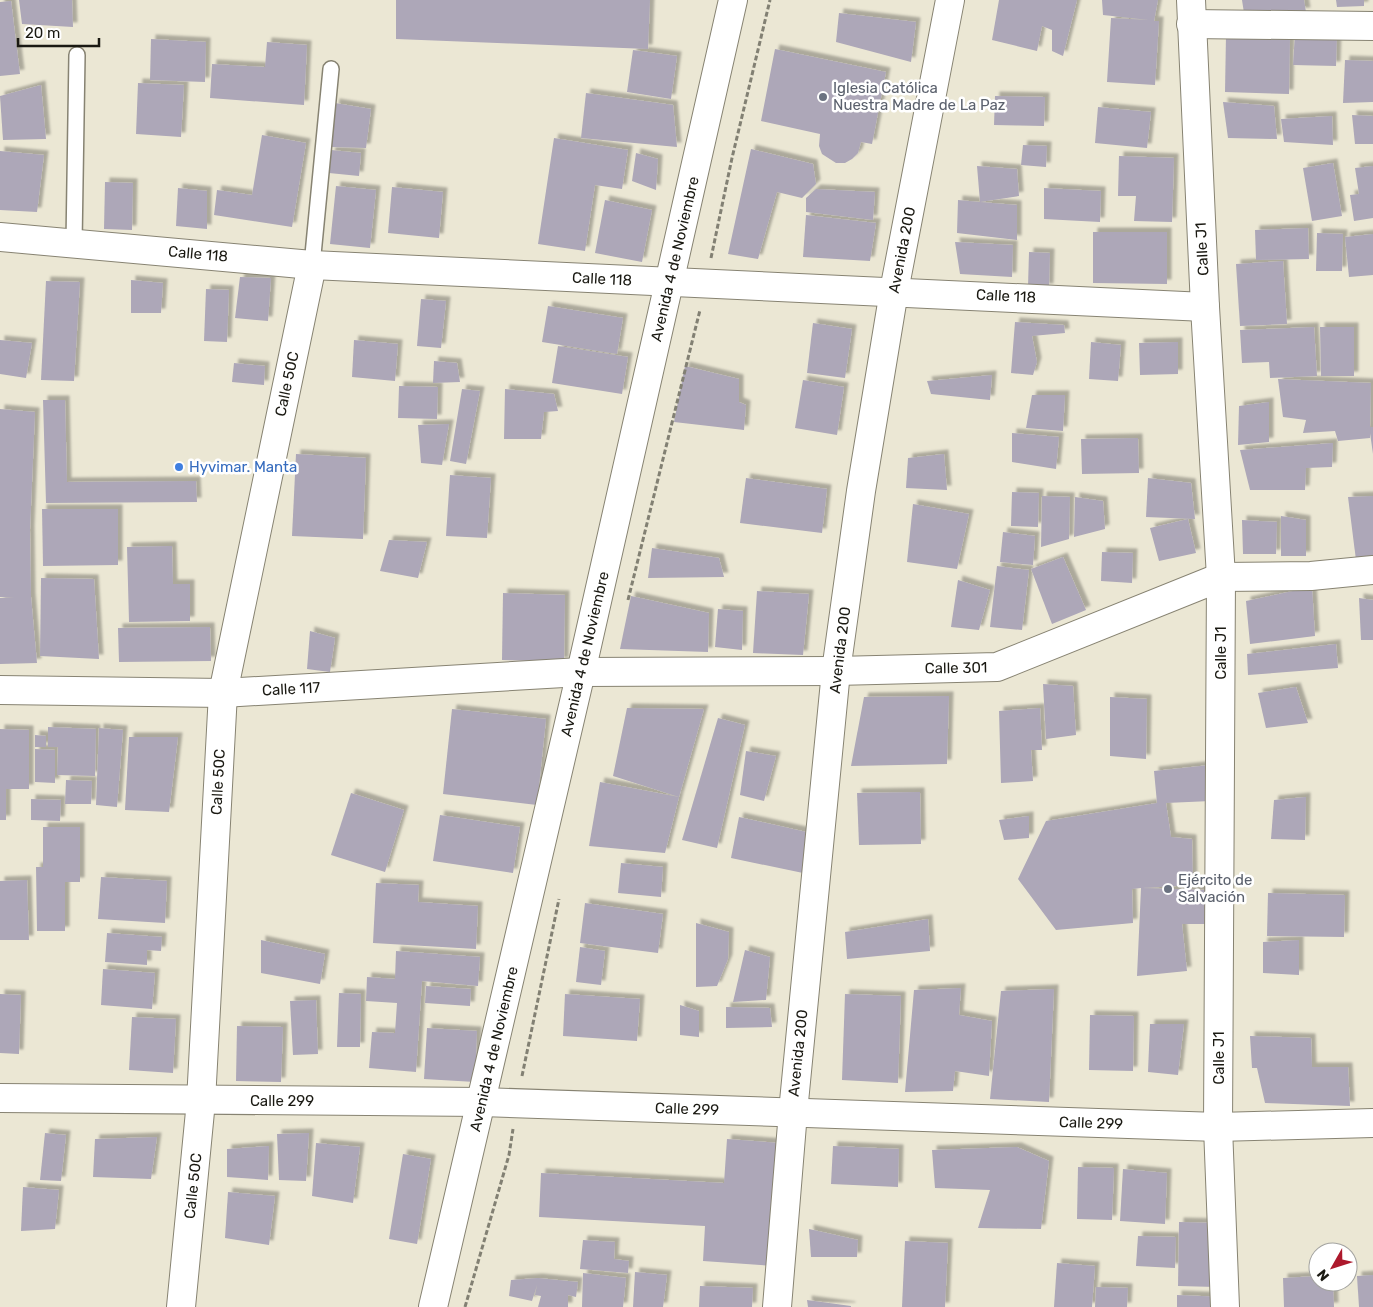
<svg xmlns="http://www.w3.org/2000/svg" width="1373" height="1307" viewBox="0 0 1373 1307" font-family="Rubik,sans-serif">
<style>
.building{fill:#ada7b8;filter:url(#shadow)}
.lines{fill:none;stroke-linecap:round;stroke-linejoin:round}
.lane-casing{stroke:#878372;stroke-width:18}
.street-casing{stroke:#878372;stroke-width:30}
.primary-casing{stroke:#878372;stroke-width:30}
.path{stroke:#828073;stroke-width:3;stroke-dasharray:5 2.5;stroke-linecap:butt}
.lane{stroke:#fff;stroke-width:15}
.street{stroke:#fff;stroke-width:28}
.primary{stroke:#fff;stroke-width:28}
.worship-dot{fill:#6b7280;stroke:#fff;stroke-width:2}
.shop-dot{fill:#3f7fe0;stroke:#fff;stroke-width:2}
.labels{text-anchor:middle;dominant-baseline:central;stroke-width:5;stroke-linejoin:round;paint-order:stroke}
.worship-label{font-size:15px;fill:#5b616d;stroke:#fff;text-anchor:start}
.street-label{font-size:15px;fill:#1a1912;stroke:#fff}
.shop-label{font-size:15px;fill:#366cbe;stroke:#fff;text-anchor:start}
</style>
<defs>
<filter id="shadow"><feDropShadow dx="4.5" dy="-4.5" stdDeviation="1" flood-color="#0004"/></filter>
</defs>
<rect width="100%" height="100%" fill="#ebe7d4"/>
<g class="building">
<path d="M 19,0 L 72,0 L 73,27 L 22,24 Z"/>
<path d="M 396,0 L 650,0 L 648,49 L 396,39 Z"/>
<path d="M 999,0 L 1077,0 L 1063,56 L 1052,51 L 1052,30 L 1042,26 L 1037,51 L 992,40 Z"/>
<path d="M 1102,0 L 1158,0 L 1154,21 L 1159,21 L 1155,85 L 1107,82 L 1111,18 L 1149,20 L 1103,15 Z"/>
<path d="M 1242,0 L 1304,0 L 1306,12 L 1244,13 Z"/>
<path d="M 1336,0 L 1364,0 L 1364,6 L 1337,7 Z"/>
<path d="M 11,1 L 20,74 L 0,76 L 0,2 Z"/>
<path d="M 839,13 L 916,22 L 911,62 L 836,42 Z"/>
<path d="M 1295,33 L 1337,35 L 1336,66 L 1293,65 Z"/>
<path d="M 1226,35 L 1290,37 L 1289,94 L 1225,92 Z"/>
<path d="M 151,39 L 206,42 L 205,82 L 150,80 Z"/>
<path d="M 267,42 L 307,45 L 304,105 L 210,98 L 212,64 L 265,67 Z"/>
<path d="M 775,49 L 886,72 L 872,144 L 861,142 L 858,153 L 852,159 L 845,163 L 836,163 L 822,154 L 819,146 L 820,134 L 761,121 Z"/>
<path d="M 633,50 L 677,56 L 671,99 L 627,92 Z"/>
<path d="M 1345,60 L 1373,61 L 1373,102 L 1343,103 Z"/>
<path d="M 138,83 L 184,85 L 181,137 L 136,134 Z"/>
<path d="M 41,85 L 46,139 L 3,140 L 0,96 Z"/>
<path d="M 586,93 L 673,105 L 677,147 L 581,138 Z"/>
<path d="M 995,96 L 1045,97 L 1044,126 L 994,125 Z"/>
<path d="M 1223,102 L 1274,106 L 1277,139 L 1228,138 Z"/>
<path d="M 335,103 L 371,109 L 366,148 L 330,147 Z"/>
<path d="M 1098,107 L 1151,112 L 1147,148 L 1095,143 Z"/>
<path d="M 1352,115 L 1373,116 L 1373,144 L 1355,144 Z"/>
<path d="M 1332,116 L 1333,145 L 1284,142 L 1281,119 Z"/>
<path d="M 262,135 L 306,143 L 292,227 L 214,215 L 217,190 L 252,195 Z"/>
<path d="M 554,138 L 628,150 L 622,189 L 595,185 L 585,251 L 538,244 Z"/>
<path d="M 1023,145 L 1047,146 L 1046,167 L 1021,165 Z"/>
<path d="M 751,149 L 813,164 L 816,184 L 802,198 L 777,192 L 758,259 L 728,254 Z"/>
<path d="M 331,150 L 361,153 L 359,176 L 329,173 Z"/>
<path d="M 0,151 L 44,155 L 37,212 L 0,210 Z"/>
<path d="M 636,153 L 658,159 L 656,190 L 632,181 Z"/>
<path d="M 1119,156 L 1174,158 L 1172,222 L 1134,221 L 1136,196 L 1118,196 Z"/>
<path d="M 1333,163 L 1342,216 L 1312,221 L 1303,168 Z"/>
<path d="M 977,166 L 1017,169 L 1019,196 L 980,202 L 1017,205 L 1017,240 L 957,233 L 958,200 L 980,202 Z"/>
<path d="M 1373,166 L 1373,218 L 1354,221 L 1350,195 L 1359,194 L 1355,168 Z"/>
<path d="M 105,182 L 133,183 L 132,230 L 104,229 Z"/>
<path d="M 336,186 L 376,190 L 370,248 L 330,244 Z"/>
<path d="M 392,187 L 443,192 L 439,238 L 388,233 Z"/>
<path d="M 178,188 L 207,191 L 207,229 L 176,226 Z"/>
<path d="M 1044,188 L 1101,191 L 1100,222 L 1044,219 Z"/>
<path d="M 816,189 L 875,192 L 873,220 L 806,212 L 806,198 Z"/>
<path d="M 605,200 L 652,210 L 642,262 L 595,253 Z"/>
<path d="M 806,215 L 876,223 L 870,261 L 803,257 Z"/>
<path d="M 1308,228 L 1309,259 L 1256,260 L 1255,230 Z"/>
<path d="M 1093,232 L 1167,232 L 1167,284 L 1093,283 Z"/>
<path d="M 1317,233 L 1343,234 L 1342,271 L 1316,271 Z"/>
<path d="M 1373,234 L 1373,275 L 1349,277 L 1345,237 Z"/>
<path d="M 955,242 L 1013,245 L 1012,277 L 960,274 Z"/>
<path d="M 1029,252 L 1050,253 L 1049,288 L 1028,287 Z"/>
<path d="M 1283,261 L 1287,324 L 1240,326 L 1236,264 Z"/>
<path d="M 240,277 L 271,278 L 268,321 L 235,318 Z"/>
<path d="M 131,280 L 163,283 L 161,313 L 131,313 Z"/>
<path d="M 46,281 L 80,282 L 74,381 L 41,380 Z"/>
<path d="M 206,289 L 229,290 L 227,342 L 204,341 Z"/>
<path d="M 421,299 L 446,301 L 441,348 L 417,346 Z"/>
<path d="M 548,306 L 623,318 L 617,354 L 542,342 Z"/>
<path d="M 1015,322 L 1064,325 L 1065,333 L 1032,336 L 1037,362 L 1033,375 L 1011,373 Z"/>
<path d="M 813,323 L 852,329 L 845,378 L 807,373 Z"/>
<path d="M 1314,327 L 1317,376 L 1270,378 L 1269,362 L 1242,363 L 1240,330 Z"/>
<path d="M 1320,327 L 1354,327 L 1354,376 L 1321,376 Z"/>
<path d="M 0,340 L 32,343 L 26,378 L 0,374 Z"/>
<path d="M 354,340 L 398,344 L 395,381 L 352,377 Z"/>
<path d="M 1091,342 L 1121,345 L 1118,381 L 1089,379 Z"/>
<path d="M 1178,342 L 1178,374 L 1140,375 L 1139,343 Z"/>
<path d="M 558,346 L 628,357 L 622,394 L 552,383 Z"/>
<path d="M 434,361 L 457,363 L 460,382 L 433,383 Z"/>
<path d="M 234,363 L 265,366 L 264,385 L 232,382 Z"/>
<path d="M 685,366 L 739,379 L 739,402 L 746,405 L 744,430 L 674,422 Z"/>
<path d="M 992,375 L 990,400 L 931,394 L 927,381 Z"/>
<path d="M 1278,379 L 1371,383 L 1370,427 L 1373,427 L 1373,454 L 1370,433 L 1370,438 L 1338,441 L 1335,431 L 1303,433 L 1306,420 L 1283,417 Z"/>
<path d="M 803,380 L 844,387 L 837,435 L 795,428 Z"/>
<path d="M 399,386 L 438,387 L 437,419 L 398,418 Z"/>
<path d="M 462,389 L 480,391 L 466,464 L 450,461 Z"/>
<path d="M 505,389 L 554,394 L 558,411 L 544,412 L 541,439 L 504,439 Z"/>
<path d="M 1032,395 L 1065,395 L 1063,431 L 1026,428 Z"/>
<path d="M 43,400 L 65,400 L 67,482 L 196,481 L 197,502 L 46,503 Z"/>
<path d="M 1269,402 L 1269,442 L 1238,445 L 1239,406 Z"/>
<path d="M 0,409 L 35,412 L 30,530 L 31,597 L 37,663 L 0,664 L 0,598 L 14,597 L 0,597 Z"/>
<path d="M 449,424 L 442,465 L 421,463 L 418,425 Z"/>
<path d="M 1012,433 L 1059,437 L 1056,469 L 1012,462 Z"/>
<path d="M 1138,438 L 1139,473 L 1082,474 L 1081,439 Z"/>
<path d="M 1333,443 L 1332,467 L 1306,468 L 1305,490 L 1250,490 L 1240,450 Z"/>
<path d="M 296,454 L 366,458 L 363,539 L 292,536 Z"/>
<path d="M 944,454 L 947,490 L 906,488 L 908,458 Z"/>
<path d="M 450,475 L 491,478 L 487,538 L 446,536 Z"/>
<path d="M 746,478 L 827,489 L 822,533 L 740,523 Z"/>
<path d="M 1148,478 L 1191,483 L 1195,519 L 1146,517 Z"/>
<path d="M 1012,492 L 1039,493 L 1038,527 L 1011,526 Z"/>
<path d="M 1042,496 L 1070,497 L 1069,539 L 1041,547 Z"/>
<path d="M 1373,496 L 1373,556 L 1356,560 L 1348,497 Z"/>
<path d="M 1075,497 L 1103,501 L 1105,529 L 1074,537 Z"/>
<path d="M 913,504 L 969,514 L 957,569 L 907,562 Z"/>
<path d="M 42,509 L 118,509 L 118,565 L 43,566 Z"/>
<path d="M 1281,516 L 1306,520 L 1306,556 L 1281,556 Z"/>
<path d="M 1188,519 L 1196,553 L 1159,561 L 1150,528 Z"/>
<path d="M 1242,520 L 1277,522 L 1276,554 L 1243,554 Z"/>
<path d="M 1003,532 L 1035,536 L 1033,565 L 1000,562 Z"/>
<path d="M 389,540 L 427,542 L 418,578 L 380,571 Z"/>
<path d="M 172,546 L 173,584 L 190,584 L 190,621 L 129,622 L 127,547 Z"/>
<path d="M 652,548 L 719,558 L 724,577 L 648,578 Z"/>
<path d="M 1102,552 L 1133,553 L 1132,583 L 1101,581 Z"/>
<path d="M 1063,557 L 1086,610 L 1052,624 L 1031,569 Z"/>
<path d="M 997,566 L 1029,570 L 1022,630 L 990,627 Z"/>
<path d="M 41,578 L 94,579 L 99,659 L 40,656 Z"/>
<path d="M 958,580 L 990,590 L 979,630 L 951,627 Z"/>
<path d="M 1312,587 L 1315,636 L 1250,644 L 1246,601 Z"/>
<path d="M 757,591 L 809,594 L 803,655 L 753,653 Z"/>
<path d="M 503,593 L 565,595 L 564,662 L 502,660 Z"/>
<path d="M 631,596 L 709,613 L 708,652 L 620,649 Z"/>
<path d="M 1359,598 L 1373,600 L 1373,640 L 1361,640 Z"/>
<path d="M 718,609 L 743,611 L 742,650 L 715,647 Z"/>
<path d="M 210,627 L 211,661 L 119,662 L 118,628 Z"/>
<path d="M 310,631 L 335,638 L 330,672 L 307,669 Z"/>
<path d="M 1336,644 L 1338,668 L 1248,675 L 1247,654 Z"/>
<path d="M 1043,684 L 1073,686 L 1076,735 L 1046,739 Z"/>
<path d="M 1296,687 L 1308,723 L 1266,728 L 1258,693 Z"/>
<path d="M 949,696 L 947,764 L 851,766 L 864,697 Z"/>
<path d="M 1110,697 L 1147,699 L 1146,759 L 1110,756 Z"/>
<path d="M 627,708 L 704,709 L 679,797 L 613,776 Z"/>
<path d="M 1040,708 L 1042,750 L 1031,750 L 1033,781 L 1001,783 L 999,711 Z"/>
<path d="M 452,709 L 546,719 L 537,805 L 443,794 Z"/>
<path d="M 718,718 L 745,725 L 717,848 L 682,840 Z"/>
<path d="M 48,727 L 96,729 L 95,776 L 57,775 L 58,747 L 48,747 Z"/>
<path d="M 99,728 L 123,730 L 117,807 L 96,805 Z"/>
<path d="M 0,729 L 29,730 L 29,789 L 6,789 L 6,820 L 0,820 Z"/>
<path d="M 35,735 L 46,736 L 46,747 L 35,747 Z"/>
<path d="M 129,737 L 178,737 L 169,812 L 125,810 Z"/>
<path d="M 35,749 L 55,750 L 55,783 L 35,782 Z"/>
<path d="M 746,751 L 776,756 L 764,801 L 740,795 Z"/>
<path d="M 1210,765 L 1211,801 L 1166,803 L 1171,837 L 1192,839 L 1193,885 L 1143,888 L 1206,890 L 1206,924 L 1182,924 L 1187,971 L 1137,976 L 1141,888 L 1132,889 L 1133,923 L 1056,930 L 1018,879 L 1046,821 L 1157,803 L 1154,771 Z"/>
<path d="M 66,780 L 92,781 L 91,804 L 65,804 Z"/>
<path d="M 600,782 L 679,797 L 665,853 L 589,846 Z"/>
<path d="M 920,792 L 921,844 L 859,845 L 857,793 Z"/>
<path d="M 351,793 L 404,810 L 385,872 L 331,855 Z"/>
<path d="M 1306,797 L 1305,840 L 1271,839 L 1274,800 Z"/>
<path d="M 31,799 L 61,800 L 60,821 L 31,820 Z"/>
<path d="M 440,815 L 520,827 L 513,873 L 433,861 Z"/>
<path d="M 1029,816 L 1029,838 L 1004,840 L 999,820 Z"/>
<path d="M 739,817 L 811,833 L 803,873 L 731,858 Z"/>
<path d="M 43,827 L 80,827 L 80,882 L 65,882 L 65,931 L 37,931 L 36,867 L 43,867 Z"/>
<path d="M 621,863 L 663,867 L 661,897 L 618,893 Z"/>
<path d="M 101,877 L 167,881 L 165,923 L 98,919 Z"/>
<path d="M 27,880 L 29,940 L 0,940 L 0,881 Z"/>
<path d="M 376,883 L 419,885 L 418,902 L 478,906 L 476,949 L 373,943 Z"/>
<path d="M 1268,893 L 1345,895 L 1344,937 L 1267,936 Z"/>
<path d="M 585,903 L 663,914 L 658,953 L 580,943 Z"/>
<path d="M 928,919 L 930,951 L 847,959 L 845,932 Z"/>
<path d="M 696,923 L 729,932 L 728,959 L 717,986 L 696,987 Z"/>
<path d="M 107,933 L 162,937 L 161,951 L 147,950 L 147,965 L 105,962 Z"/>
<path d="M 261,940 L 325,954 L 320,984 L 261,973 Z"/>
<path d="M 1299,940 L 1299,975 L 1263,973 L 1263,942 Z"/>
<path d="M 580,947 L 605,951 L 601,985 L 576,982 Z"/>
<path d="M 745,950 L 770,957 L 766,1000 L 733,1002 Z"/>
<path d="M 396,951 L 480,957 L 478,986 L 422,981 L 416,1072 L 369,1068 L 372,1032 L 395,1033 L 397,1003 L 366,1001 L 367,977 L 395,979 Z"/>
<path d="M 103,969 L 155,973 L 152,1009 L 101,1005 Z"/>
<path d="M 426,986 L 471,989 L 470,1006 L 425,1003 Z"/>
<path d="M 961,988 L 959,1015 L 992,1021 L 989,1076 L 955,1071 L 953,1091 L 905,1092 L 914,990 Z"/>
<path d="M 1054,989 L 1049,1102 L 990,1099 L 1001,991 Z"/>
<path d="M 339,993 L 361,994 L 360,1047 L 337,1047 Z"/>
<path d="M 0,994 L 21,995 L 19,1054 L 0,1053 Z"/>
<path d="M 565,994 L 640,999 L 637,1041 L 563,1036 Z"/>
<path d="M 845,994 L 901,996 L 898,1083 L 842,1080 Z"/>
<path d="M 316,1000 L 318,1054 L 293,1055 L 290,1001 Z"/>
<path d="M 680,1005 L 699,1011 L 699,1037 L 680,1035 Z"/>
<path d="M 726,1007 L 770,1008 L 772,1027 L 726,1028 Z"/>
<path d="M 1090,1015 L 1134,1016 L 1133,1071 L 1089,1070 Z"/>
<path d="M 132,1017 L 176,1019 L 173,1073 L 129,1070 Z"/>
<path d="M 1150,1024 L 1184,1024 L 1178,1075 L 1148,1072 Z"/>
<path d="M 237,1026 L 283,1027 L 281,1082 L 236,1081 Z"/>
<path d="M 427,1028 L 477,1031 L 475,1082 L 424,1079 Z"/>
<path d="M 1250,1036 L 1311,1038 L 1312,1067 L 1348,1067 L 1350,1106 L 1265,1103 L 1257,1068 L 1252,1068 Z"/>
<path d="M 45,1133 L 66,1135 L 61,1181 L 40,1180 Z"/>
<path d="M 309,1133 L 306,1181 L 279,1180 L 277,1134 Z"/>
<path d="M 157,1137 L 151,1179 L 93,1177 L 95,1139 Z"/>
<path d="M 727,1139 L 780,1143 L 773,1266 L 703,1261 L 705,1226 L 539,1217 L 541,1173 L 724,1183 Z"/>
<path d="M 316,1143 L 360,1147 L 353,1203 L 312,1196 Z"/>
<path d="M 269,1146 L 268,1180 L 227,1177 L 227,1149 Z"/>
<path d="M 833,1146 L 899,1149 L 898,1187 L 831,1184 Z"/>
<path d="M 1017,1147 L 1049,1161 L 1041,1229 L 978,1228 L 990,1190 L 935,1188 L 932,1150 Z"/>
<path d="M 403,1154 L 431,1159 L 417,1244 L 389,1239 Z"/>
<path d="M 1078,1167 L 1114,1168 L 1112,1220 L 1077,1219 Z"/>
<path d="M 1123,1169 L 1167,1173 L 1165,1224 L 1120,1221 Z"/>
<path d="M 23,1187 L 59,1190 L 55,1229 L 21,1231 Z"/>
<path d="M 228,1192 L 275,1196 L 269,1245 L 225,1238 Z"/>
<path d="M 1179,1222 L 1217,1223 L 1216,1287 L 1178,1286 Z"/>
<path d="M 809,1229 L 858,1240 L 857,1257 L 811,1257 Z"/>
<path d="M 1138,1236 L 1176,1237 L 1175,1268 L 1136,1266 Z"/>
<path d="M 583,1240 L 615,1242 L 614,1259 L 629,1261 L 628,1273 L 580,1269 Z"/>
<path d="M 905,1241 L 948,1243 L 945,1307 L 902,1307 Z"/>
<path d="M 1057,1263 L 1095,1266 L 1092,1307 L 1054,1307 Z"/>
<path d="M 635,1272 L 667,1275 L 663,1307 L 633,1307 Z"/>
<path d="M 583,1273 L 626,1278 L 623,1307 L 582,1307 Z"/>
<path d="M 1373,1275 L 1373,1307 L 1359,1307 L 1357,1276 Z"/>
<path d="M 1318,1276 L 1318,1282 L 1333,1282 L 1334,1307 L 1284,1307 L 1283,1278 Z"/>
<path d="M 538,1278 L 578,1282 L 576,1297 L 568,1295 L 568,1307 L 538,1307 L 541,1296 L 535,1295 L 537,1285 L 532,1301 L 509,1296 L 511,1280 Z"/>
<path d="M 700,1286 L 753,1288 L 752,1307 L 699,1307 Z"/>
<path d="M 1096,1287 L 1128,1288 L 1127,1307 L 1095,1307 Z"/>
<path d="M 1177,1295 L 1224,1297 L 1224,1307 L 1177,1307 Z"/>
<path d="M 807,1300 L 851,1306 L 851,1307 L 808,1307 Z"/>
</g>
<g class="lines">
<g class="lane-casing">
<g id="lane">
<path d="M 74,243 L 77,55"/>
<path d="M 312,265 L 331,69"/>
</g>
</g>
<g class="street-casing">
<g id="street">
<path d="M 1191,0 L 1205,307 L 1221,577 L 1218,1127 L 1225,1307"/>
<path d="M 1191,24 L 1373,26"/>
<path d="M 0,237 L 312,265 L 1205,307"/>
<path d="M 0,690 L 223,693 L 581,672 L 836,671 L 997,667 L 1221,577 L 1311,576 L 1373,570"/>
<path d="M 0,1098 L 482,1102 L 1218,1127 L 1373,1123"/>
<path d="M 181,1307 L 201,1101 L 223,693 L 312,265"/>
<path d="M 777,1307 L 793,1112 L 836,671 L 861,491 L 894,291 L 950,0"/>
</g>
</g>
<g class="primary-casing">
<path id="primary" d="M 433,1307 L 581,672 L 733,0"/>
</g>
<g class="path">
<path d="M 711,258 L 732,158 L 770,0"/>
<path d="M 628,600 L 700,310"/>
<path d="M 522,1076 L 559,899"/>
<path d="M 465,1307 L 509,1155 L 513,1129"/>
</g>
<use href="#lane" class="lane"/>
<use href="#street" class="street"/>
<use href="#primary" class="primary"/>
</g>
<g class="worship-dot">
<circle cx="823" cy="97" r="5"/>
<circle cx="1168" cy="889" r="5"/>
</g>
<circle class="shop-dot" cx="179" cy="467" r="5"/>
<g class="labels">
<g class="worship-label">
<text x="833" y="88">Iglesia Católica<tspan x="833" dy="17">Nuestra Madre de La Paz</tspan></text>
<text x="1178" y="880">Ejército de<tspan x="1178" dy="17">Salvación</tspan></text>
</g>
<g class="street-label">
<text transform="translate(1202 249) rotate(-93)">Calle J1</text>
<text transform="translate(902 250) rotate(-79)">Avenida 200</text>
<text transform="translate(198 254) rotate(5)">Calle 118</text>
<text transform="translate(675 259) rotate(-77)">Avenida 4 de Noviembre</text>
<text transform="translate(602 279) rotate(3)">Calle 118</text>
<text transform="translate(1006 296) rotate(3)">Calle 118</text>
<text transform="translate(287 384) rotate(-78)">Calle 50C</text>
<text transform="translate(840 650) rotate(-83)">Avenida 200</text>
<text transform="translate(1221 653) rotate(-90)">Calle J1</text>
<text transform="translate(585 654) rotate(-77)">Avenida 4 de Noviembre</text>
<text transform="translate(956 668) rotate(-1)">Calle 301</text>
<text transform="translate(291 689) rotate(-3)">Calle 117</text>
<text transform="translate(218 782) rotate(-87)">Calle 50C</text>
<text transform="translate(494 1049) rotate(-77)">Avenida 4 de Noviembre</text>
<text transform="translate(798 1053) rotate(-84)">Avenida 200</text>
<text transform="translate(1219 1058) rotate(-90)">Calle J1</text>
<text x="282" y="1101">Calle 299</text>
<text transform="translate(687 1109) rotate(2)">Calle 299</text>
<text transform="translate(1091 1123) rotate(2)">Calle 299</text>
<text transform="translate(193 1186) rotate(-84)">Calle 50C</text>
</g>
<g class="shop-label">
<text x="189" y="467">Hyvimar. Manta</text>
</g>
</g>
<g transform="translate(1333 1267) rotate(231)"><circle r="24" fill="#ffffff" stroke="#a3a3a0"/>
<path d="M0-4L9 19L0 12L-9 19Z" fill="#ad192c"/>
<text y="-8" font-size="14" font-weight="bold" text-anchor="middle" fill="#1a1912">N</text>
</g>
<path d="M18 38v8h81v-8" fill="none" stroke="#1a1912" stroke-width="2.5"/>
<text x="25" y="38" font-size="15" fill="#1a1912" stroke="#ffffff" stroke-width="4" paint-order="stroke">20 m</text>
</svg>
